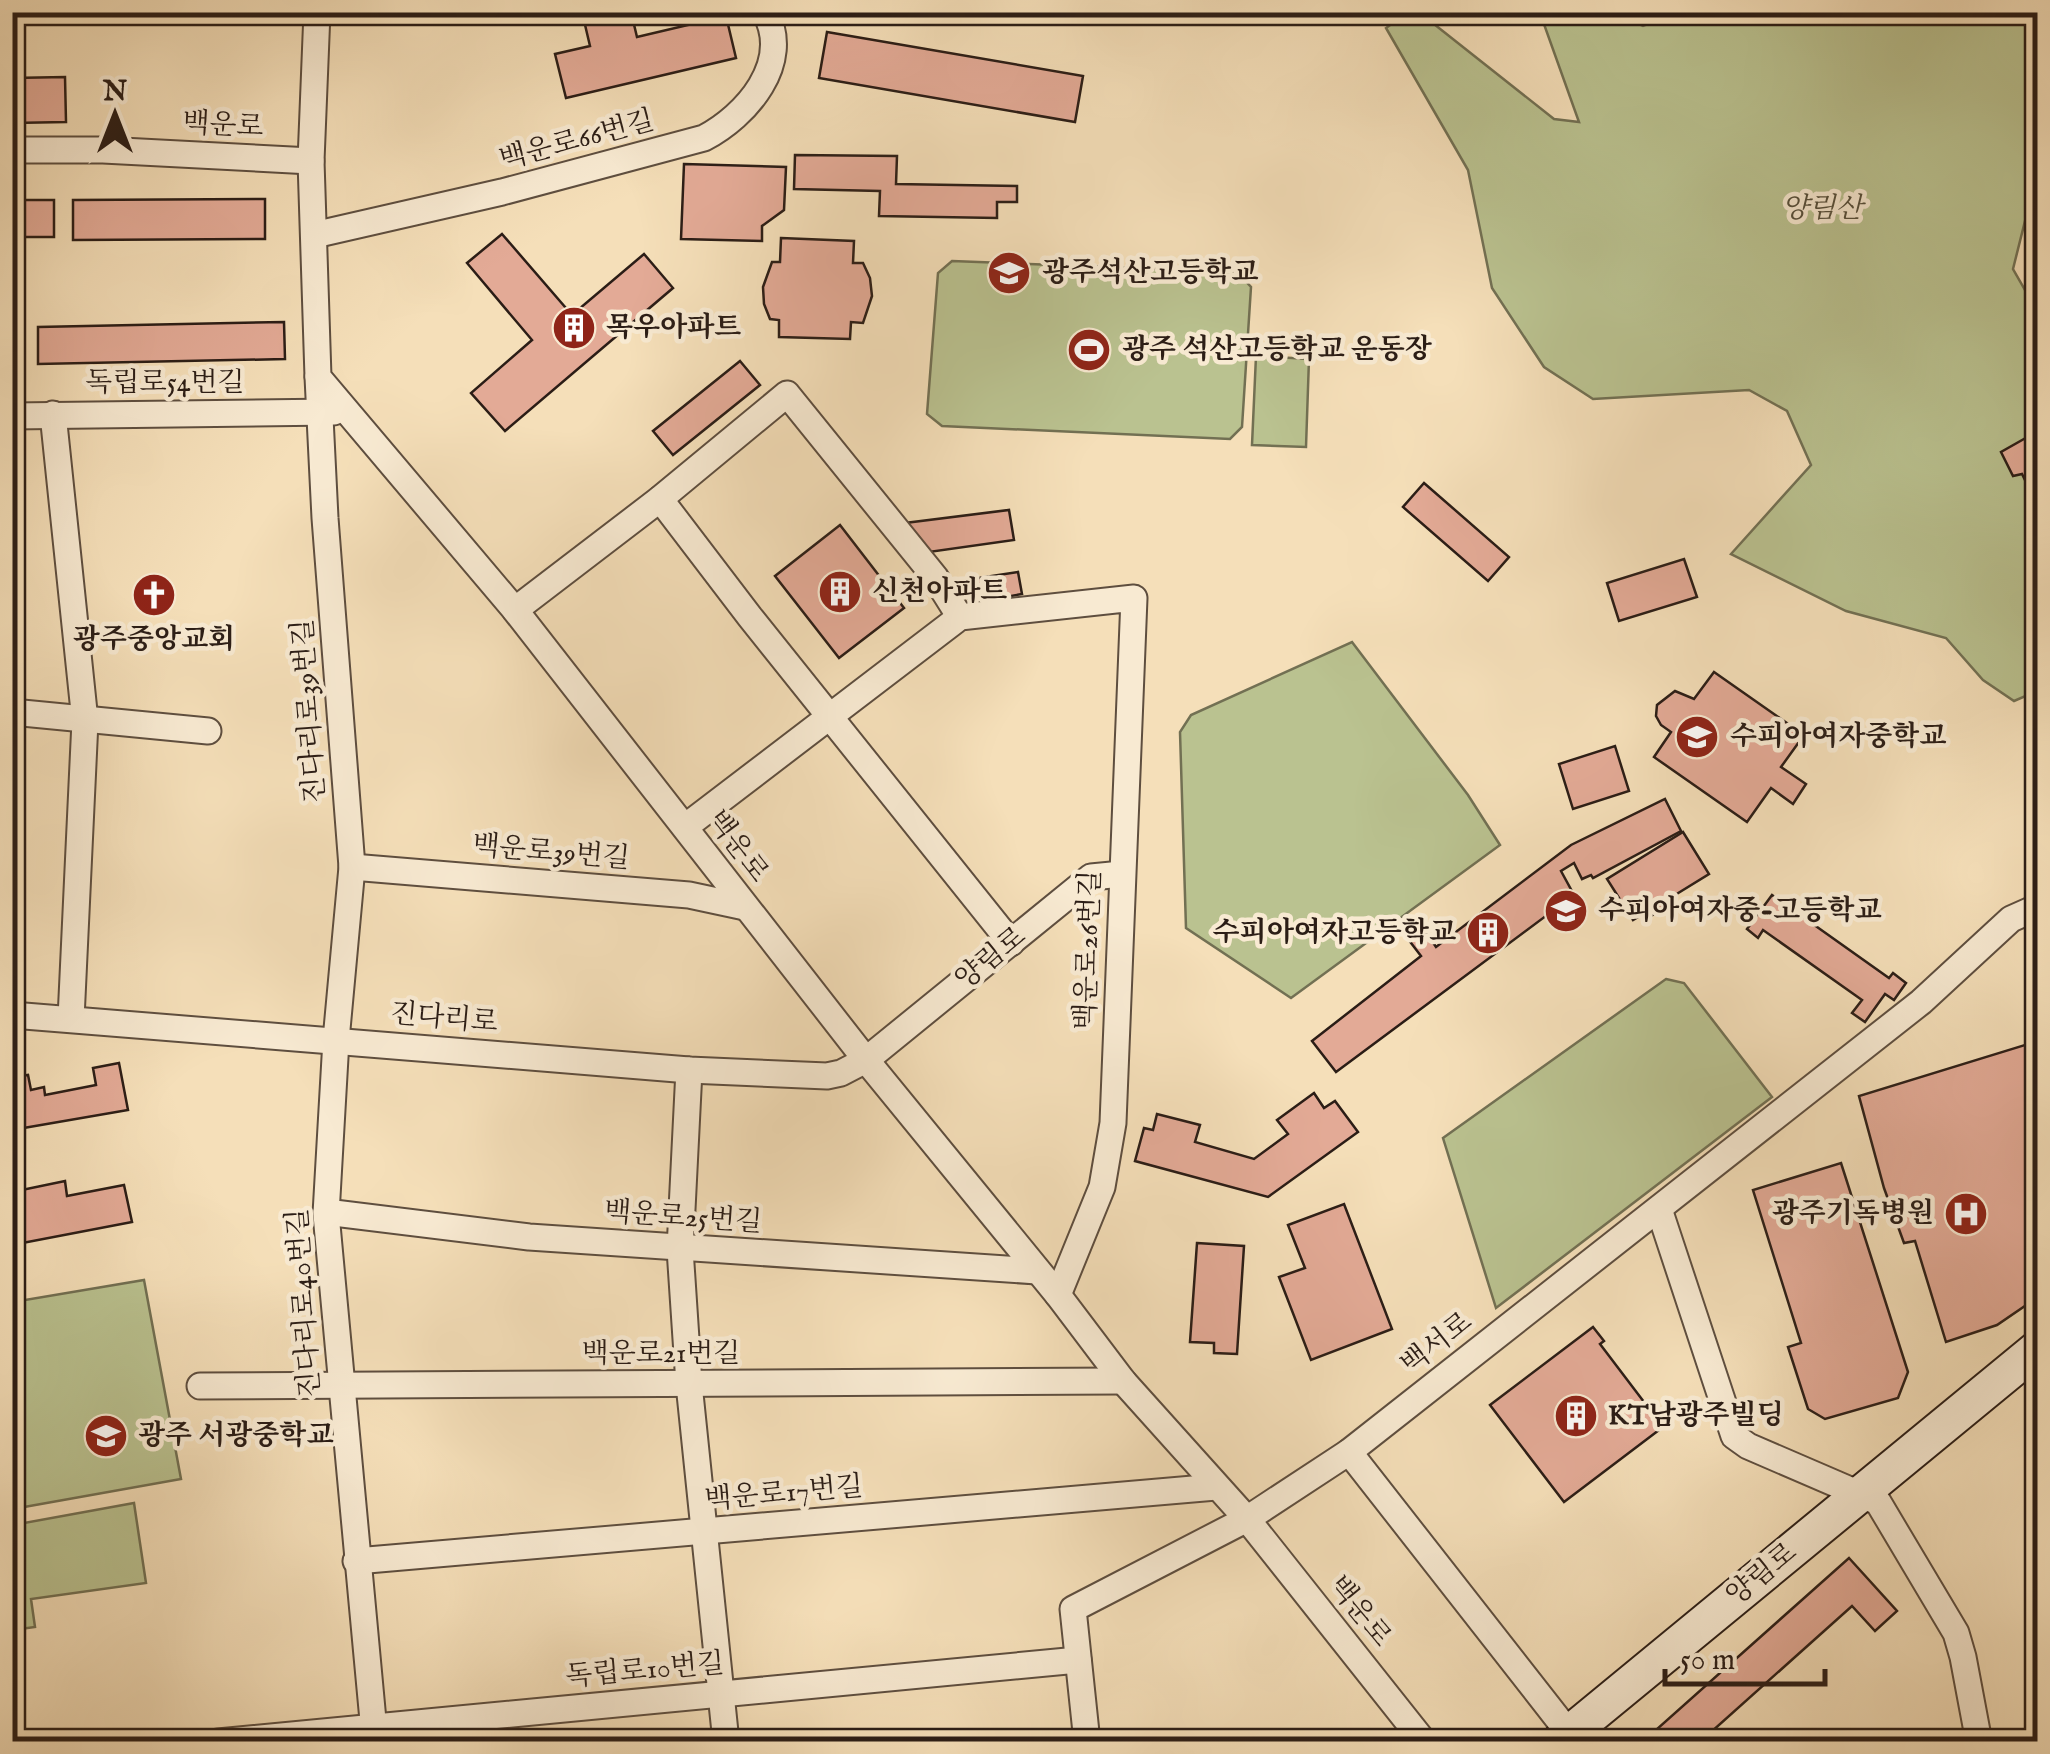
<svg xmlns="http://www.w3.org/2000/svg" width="2050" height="1754" viewBox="0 0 2050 1754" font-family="'IM FELL English','Noto Serif KR',serif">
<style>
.green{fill:#bac290;stroke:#727053;stroke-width:2.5}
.building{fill:#e3aa96;stroke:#2b1d16;stroke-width:2.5}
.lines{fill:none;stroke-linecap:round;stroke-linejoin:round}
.minor-casing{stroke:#5e4e3f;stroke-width:29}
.secondary-casing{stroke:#2b1d16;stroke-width:39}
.minor{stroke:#f8ead2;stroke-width:25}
.secondary{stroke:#f8ead2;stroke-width:35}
.labels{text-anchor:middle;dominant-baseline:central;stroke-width:9;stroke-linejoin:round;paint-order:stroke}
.street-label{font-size:28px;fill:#2b1d16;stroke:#f8ead2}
.park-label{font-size:28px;font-style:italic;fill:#564f3b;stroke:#f8ead2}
.poi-label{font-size:28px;font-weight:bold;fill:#2b1d16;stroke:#f8ead2;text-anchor:start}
</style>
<rect width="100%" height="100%" fill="#f5dfb9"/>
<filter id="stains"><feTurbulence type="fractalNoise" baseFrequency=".002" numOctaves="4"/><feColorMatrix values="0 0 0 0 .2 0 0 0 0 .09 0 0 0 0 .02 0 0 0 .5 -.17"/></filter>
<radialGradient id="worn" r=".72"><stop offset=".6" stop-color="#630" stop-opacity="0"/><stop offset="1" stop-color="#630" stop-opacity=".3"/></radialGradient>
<g class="green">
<path d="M 1679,12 L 2005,12 L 2026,24 L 2037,45 L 2037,173 L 2013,269 L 2037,311 L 2037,691 L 2014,701 L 1983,680 L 1946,638 L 1846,611 L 1731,554 L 1811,465 L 1787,411 L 1749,390 L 1593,399 L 1544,367 L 1492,288 L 1468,170 L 1386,28 L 1407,13 L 1420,13 L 1554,119 L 1579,122 L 1540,13 L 1614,13 L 1643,26 Z"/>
<path d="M 952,261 L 1237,272 L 1251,287 L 1242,427 L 1230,439 L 942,426 L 927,414 L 938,273 Z"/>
<path d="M 1256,356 L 1309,359 L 1306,447 L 1252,445 Z"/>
<path d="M 1352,642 L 1468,795 L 1500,845 L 1291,998 L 1186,928 L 1180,732 L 1191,715 Z"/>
<path d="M 1666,979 L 1684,983 L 1772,1097 L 1496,1308 L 1443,1138 Z"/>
<path d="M 144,1280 L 181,1479 L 13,1509 L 13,1302 Z"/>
<path d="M 134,1503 L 146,1583 L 31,1599 L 35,1627 L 13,1630 L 13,1525 Z"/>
</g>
<g class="building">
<path d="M 582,12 L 631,12 L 637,37 L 726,16 L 736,58 L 566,98 L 555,54 L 590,46 Z"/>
<path d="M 827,32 L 1083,76 L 1075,122 L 819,78 Z"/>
<path d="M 65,77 L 66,122 L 12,123 L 12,78 Z"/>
<path d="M 795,155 L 897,156 L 896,184 L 1017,186 L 1017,202 L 997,202 L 997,218 L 879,216 L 880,191 L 794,189 Z"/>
<path d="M 684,164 L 786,167 L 784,210 L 762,226 L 762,241 L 681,239 Z"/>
<path d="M 265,199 L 265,239 L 73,240 L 73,200 Z"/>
<rect x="12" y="200" width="42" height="37"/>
<path d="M 502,234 L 572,315 L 644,254 L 673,288 L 505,431 L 471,393 L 532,340 L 467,263 Z"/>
<path d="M 781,238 L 854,241 L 853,263 L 863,263 L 870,278 L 872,296 L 863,323 L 851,322 L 850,339 L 779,337 L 779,320 L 770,319 L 764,304 L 763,287 L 772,262 L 780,262 Z"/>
<path d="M 284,322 L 285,359 L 38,364 L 38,327 Z"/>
<path d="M 740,361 L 760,385 L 673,455 L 653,431 Z"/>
<path d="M 2031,435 L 2038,452 L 2038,474 L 2025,480 L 2022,474 L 2013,476 L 2001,452 Z"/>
<path d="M 1424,483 L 1509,557 L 1488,581 L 1403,507 Z"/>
<path d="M 1009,510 L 1014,540 L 929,552 L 905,523 Z"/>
<path d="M 840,525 L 904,608 L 839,658 L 775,576 Z"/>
<path d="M 1684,559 L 1697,597 L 1619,621 L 1607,583 Z"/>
<path d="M 1018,572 L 1022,594 L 972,603 L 953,582 Z"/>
<path d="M 1714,672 L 1804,735 L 1781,767 L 1806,784 L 1793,804 L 1771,788 L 1747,822 L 1654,757 L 1671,732 L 1661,725 L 1656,716 L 1657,705 L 1675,691 L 1694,699 Z"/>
<path d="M 1615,746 L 1629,791 L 1573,809 L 1559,764 Z"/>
<path d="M 1665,799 L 1681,831 L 1593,878 L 1591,875 L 1582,879 L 1574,863 L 1561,871 L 1574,895 L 1336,1072 L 1312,1041 L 1421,956 L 1408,939 L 1423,928 L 1436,947 L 1571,845 Z"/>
<path d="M 1683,832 L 1709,874 L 1662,903 L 1665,907 L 1648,918 L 1645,913 L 1633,920 L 1607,879 Z"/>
<path d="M 1772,895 L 1889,978 L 1893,973 L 1906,983 L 1894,1000 L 1885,994 L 1865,1022 L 1852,1013 L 1862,1000 L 1763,930 L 1758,938 L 1747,929 Z"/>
<path d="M 2038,1041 L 2038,1297 L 1997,1325 L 1946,1342 L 1915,1241 L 1904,1243 L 1884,1188 L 1859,1096 Z"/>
<path d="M 119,1063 L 128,1110 L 12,1130 L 12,1077 L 28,1075 L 31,1090 L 44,1087 L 45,1095 L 96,1085 L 93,1068 Z"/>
<path d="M 1314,1093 L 1324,1108 L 1335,1101 L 1358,1132 L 1268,1197 L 1135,1161 L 1144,1128 L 1153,1130 L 1157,1114 L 1200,1125 L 1195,1142 L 1254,1159 L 1288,1134 L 1277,1120 Z"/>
<path d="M 1841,1163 L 1908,1372 L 1898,1398 L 1825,1419 L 1808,1409 L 1788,1347 L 1801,1343 L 1753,1190 Z"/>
<path d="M 65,1181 L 67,1196 L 124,1185 L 132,1222 L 12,1245 L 12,1192 Z"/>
<path d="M 1344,1204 L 1392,1329 L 1311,1360 L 1279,1277 L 1305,1268 L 1288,1225 Z"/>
<path d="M 1197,1243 L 1244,1246 L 1237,1354 L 1214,1353 L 1214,1343 L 1190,1342 Z"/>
<path d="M 1593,1327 L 1604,1341 L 1600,1344 L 1663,1427 L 1564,1502 L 1490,1405 Z"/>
<path d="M 1849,1558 L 1897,1611 L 1875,1631 L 1852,1606 L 1700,1742 L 1668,1742 L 1657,1729 Z"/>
</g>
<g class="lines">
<g class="minor-casing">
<g id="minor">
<path d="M 317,12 L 311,161 L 318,377 L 515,610 L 866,1060 L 1058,1295 L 1123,1381 L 1247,1519 L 1424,1742"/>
<path d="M 12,150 L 103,150 L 311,161"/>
<path d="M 314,235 L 502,192 L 704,138 C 746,116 793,63 765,12"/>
<path d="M 318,377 L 325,518 L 352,867 L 336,1040 L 326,1214 L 375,1742"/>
<path d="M 53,414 L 85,721 L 71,1019"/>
<path d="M 12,416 L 334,412"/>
<path d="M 660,499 L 750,617 L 1011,943"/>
<path d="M 515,610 L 660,499 L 787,394 L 935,577 L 960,617"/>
<path d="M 12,712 L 208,731"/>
<path d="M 685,827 L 960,617 L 1134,598 L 1113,1123 L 1102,1187 L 1058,1295"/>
<path d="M 352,867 L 689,895 L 745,907"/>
<path d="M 12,1015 L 689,1070 L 827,1076 L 841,1073 L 866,1060 L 1091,877 L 1122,874"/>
<path d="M 689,1070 L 680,1249 L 689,1384 L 726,1742"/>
<path d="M 1659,1209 L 1734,1436 L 1748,1446 L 1878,1502 L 1956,1633 L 1963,1657 L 1979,1742"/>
<path d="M 326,1212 L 529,1237 L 1037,1271"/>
<path d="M 200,1386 L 1123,1381"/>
<path d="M 1349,1452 L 1569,1733"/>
<path d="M 356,1561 L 1216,1487"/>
<path d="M 218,1742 L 1078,1660"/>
<path d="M 1087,1742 L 1073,1609 L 1247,1519 L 1349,1452 L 1921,1002 L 2011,919 L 2038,907"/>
</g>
</g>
<g class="secondary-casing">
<path id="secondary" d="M 1559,1742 L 2038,1348"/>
</g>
<use href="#minor" class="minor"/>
<use href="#secondary" class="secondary"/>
</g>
<defs>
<g id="school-disc" transform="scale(2.25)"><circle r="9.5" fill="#8f2418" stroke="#f8ead2"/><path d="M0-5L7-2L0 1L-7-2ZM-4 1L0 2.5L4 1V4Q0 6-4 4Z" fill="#fff"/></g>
<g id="building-disc" transform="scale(2.25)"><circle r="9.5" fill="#8f2418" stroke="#f8ead2"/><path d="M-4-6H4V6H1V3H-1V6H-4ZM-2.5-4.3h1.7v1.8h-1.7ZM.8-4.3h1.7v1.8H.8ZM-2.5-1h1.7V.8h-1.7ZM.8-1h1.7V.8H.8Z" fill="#fff"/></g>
<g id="stadium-disc" transform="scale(2.25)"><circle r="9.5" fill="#8f2418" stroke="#f8ead2"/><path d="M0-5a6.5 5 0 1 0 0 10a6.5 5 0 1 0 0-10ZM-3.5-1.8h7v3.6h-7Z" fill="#fff"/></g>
<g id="church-disc" transform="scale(2.25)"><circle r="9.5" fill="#8f2418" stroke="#f8ead2"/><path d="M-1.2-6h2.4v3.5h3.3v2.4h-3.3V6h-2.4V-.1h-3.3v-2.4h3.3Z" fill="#fff"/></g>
<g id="hospital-disc" transform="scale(2.25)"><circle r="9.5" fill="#8f2418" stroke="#f8ead2"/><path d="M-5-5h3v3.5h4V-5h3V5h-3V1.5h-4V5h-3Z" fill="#fff"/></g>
</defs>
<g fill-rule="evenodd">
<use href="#school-disc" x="1009" y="273"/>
<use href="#building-disc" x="574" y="328"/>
<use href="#stadium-disc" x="1089" y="350"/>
<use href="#building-disc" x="840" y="592"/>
<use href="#church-disc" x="154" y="595"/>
<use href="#school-disc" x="1697" y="737"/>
<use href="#school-disc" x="1566" y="911"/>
<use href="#building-disc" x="1488" y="933"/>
<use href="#hospital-disc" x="1966" y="1214"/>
<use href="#building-disc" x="1576" y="1416"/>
<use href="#school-disc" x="106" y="1436"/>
</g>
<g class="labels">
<g class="street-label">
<text transform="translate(223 126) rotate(3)">백운로</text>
<text transform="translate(577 141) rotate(-15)">백운로66번길</text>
<text x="165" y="383">독립로54번길</text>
<text transform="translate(310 711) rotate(-94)">진다리로39번길</text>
<text transform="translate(737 847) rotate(53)">백운로</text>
<text transform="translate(551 853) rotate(5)">백운로39번길</text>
<text transform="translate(1089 950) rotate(-88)">백운로26번길</text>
<text transform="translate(991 959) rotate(-39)">양림로</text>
<text transform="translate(444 1019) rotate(5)">진다리로</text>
<text transform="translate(683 1218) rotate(4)">백운로25번길</text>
<text transform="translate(305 1303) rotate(-94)">진다리로40번길</text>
<text transform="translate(1437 1344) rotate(-38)">백서로</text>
<text x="661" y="1354">백운로21번길</text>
<text transform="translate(784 1494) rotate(-5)">백운로17번길</text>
<text transform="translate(1762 1575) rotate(-39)">양림로</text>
<text transform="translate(1359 1612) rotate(51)">백운로</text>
<text transform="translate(645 1671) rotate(-5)">독립로10번길</text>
</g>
<g class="park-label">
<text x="1822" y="209">양림산</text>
</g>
<g class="poi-label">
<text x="1042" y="273">광주석산고등학교</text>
<text x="606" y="328">목우아파트</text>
<text x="1122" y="350">광주 석산고등학교 운동장</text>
<text x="872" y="592">신천아파트</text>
<text x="154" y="640" text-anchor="middle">광주중앙교회</text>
<text x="1730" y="737">수피아여자중학교</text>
<text x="1598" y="911">수피아여자중-고등학교</text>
<text x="1456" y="933" text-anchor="end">수피아여자고등학교</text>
<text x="1934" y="1214" text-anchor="end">광주기독병원</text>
<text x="1608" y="1416">KT남광주빌딩</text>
<text x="138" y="1436">광주 서광중학교</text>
</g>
</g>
<rect width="2050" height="1754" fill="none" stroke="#f5dfb9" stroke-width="50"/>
<rect x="15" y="15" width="2020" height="1724" fill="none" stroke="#2b1d16" stroke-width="5"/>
<rect x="25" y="25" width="2000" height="1704" fill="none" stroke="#2b1d16" stroke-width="2.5"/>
<g transform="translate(115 115)" stroke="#f8ead2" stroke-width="8" paint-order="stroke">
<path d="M0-8L18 38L0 25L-18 38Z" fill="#2b1d16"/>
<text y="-15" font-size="28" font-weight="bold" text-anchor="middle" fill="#2b1d16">N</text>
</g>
<path d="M1665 1669v15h160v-15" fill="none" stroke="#2b1d16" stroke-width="5"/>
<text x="1680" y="1669" font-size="30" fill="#2b1d16" stroke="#f8ead2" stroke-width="8" paint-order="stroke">50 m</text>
<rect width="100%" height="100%" filter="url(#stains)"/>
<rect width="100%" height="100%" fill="url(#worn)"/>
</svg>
